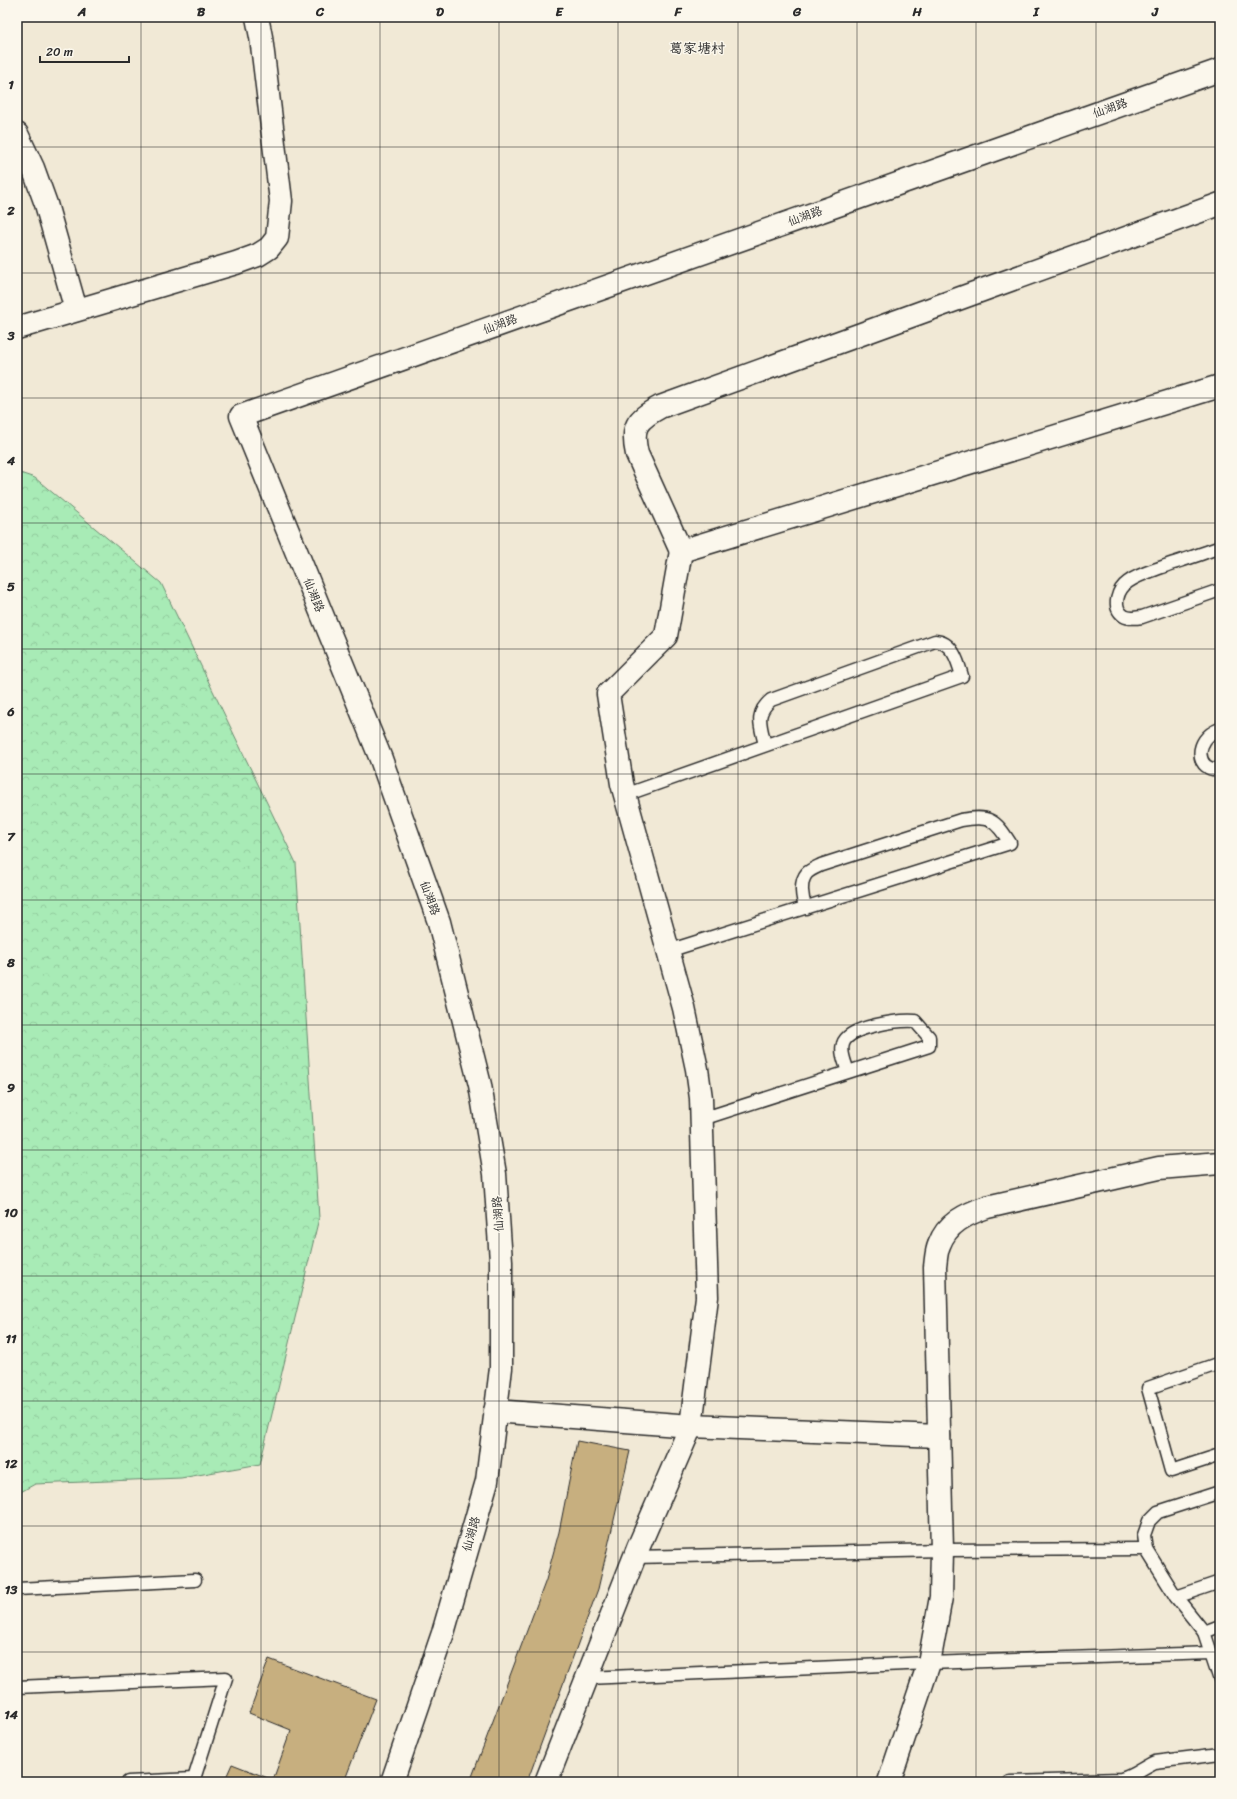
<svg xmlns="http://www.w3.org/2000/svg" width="1237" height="1799" viewBox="0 0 1237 1799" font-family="Sriracha,'LXGW WenKai TC',sans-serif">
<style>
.forest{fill:url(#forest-crowns);stroke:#6a8b70}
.building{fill:#c7af7f;stroke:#2b2b2b}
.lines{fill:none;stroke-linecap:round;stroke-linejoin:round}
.lane-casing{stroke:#2b2b2b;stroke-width:15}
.street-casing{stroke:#2b2b2b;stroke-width:25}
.secondary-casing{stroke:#2b2b2b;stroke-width:25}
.lane{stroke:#fbf7ec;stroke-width:12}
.street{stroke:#fbf7ec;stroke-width:22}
.secondary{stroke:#fbf7ec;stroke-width:22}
.grid{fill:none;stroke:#2b2b2b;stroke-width:1;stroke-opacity:0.55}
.labels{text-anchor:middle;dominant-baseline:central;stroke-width:3;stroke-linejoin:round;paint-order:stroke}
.street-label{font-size:12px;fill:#2b2b2b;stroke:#fbf7ec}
.quarter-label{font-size:14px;fill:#2b2b2b;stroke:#fbf7ec}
.neatline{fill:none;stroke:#2b2b2b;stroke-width:1.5}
.grid-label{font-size:13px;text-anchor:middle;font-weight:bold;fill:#2b2b2b}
</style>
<defs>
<pattern id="forest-crowns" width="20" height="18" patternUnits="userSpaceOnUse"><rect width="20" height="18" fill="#a8ebb6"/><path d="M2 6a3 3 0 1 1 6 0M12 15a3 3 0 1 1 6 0" fill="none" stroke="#91ca9d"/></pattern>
</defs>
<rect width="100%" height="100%" fill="#f1e9d6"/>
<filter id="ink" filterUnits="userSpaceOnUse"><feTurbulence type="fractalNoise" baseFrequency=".025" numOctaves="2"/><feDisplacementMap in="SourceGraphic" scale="8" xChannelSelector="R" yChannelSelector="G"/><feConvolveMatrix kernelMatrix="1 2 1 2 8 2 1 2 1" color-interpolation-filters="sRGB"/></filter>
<g filter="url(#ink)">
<path class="forest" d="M 17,472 L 35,478 L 161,583 L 296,863 L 319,1218 L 260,1464 L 181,1478 L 35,1484 L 17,1494 Z"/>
<g class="building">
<path d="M 577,1441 L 630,1451 L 598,1589 L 527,1782 L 470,1782 L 546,1580 L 559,1532 Z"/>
<path d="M 269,1659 L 376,1699 L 344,1782 L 224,1782 L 232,1764 L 273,1780 L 291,1730 L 249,1713 Z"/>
</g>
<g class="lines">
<g class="lane-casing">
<g id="lane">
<path d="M 1220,547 C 1202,554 1183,560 1165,566 C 1152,571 1139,574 1128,582 C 1118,589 1111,607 1124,616 C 1129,619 1136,618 1142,617 L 1220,590"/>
<path d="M 1220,729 C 1192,739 1196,773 1220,769"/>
<path d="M 625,795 L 962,676 C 958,662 953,642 935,641 L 771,700 C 754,714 761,726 765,745"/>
<path d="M 668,951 L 1010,843 C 995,819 989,815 961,820 L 821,865 C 817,867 810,870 807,873 C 799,882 802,899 806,908"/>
<path d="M 702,1119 L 929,1046 L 929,1037 L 915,1021 C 899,1020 848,1026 843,1044 C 840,1053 846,1064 848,1072"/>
<path d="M 1220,1363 L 1148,1388 L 1171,1471 L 1220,1455"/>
<path d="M 634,1557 L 942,1550 L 1146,1549"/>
<path d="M 17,1589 L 195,1580"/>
<path d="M 1176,1597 L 1146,1549 L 1144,1535 L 1149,1521 L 1158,1512 L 1220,1492"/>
<path d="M 1220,1626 L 1204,1632 L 1220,1680"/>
<path d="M 1204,1632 L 1176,1597 L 1220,1582"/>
<path d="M 587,1678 L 929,1663 L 1211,1653"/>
<path d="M 17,1687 L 226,1678 L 193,1782"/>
<path d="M 128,1782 L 194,1779"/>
<path d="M 1010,1782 L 1121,1779 C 1134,1776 1143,1767 1155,1762 L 1220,1754"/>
</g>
</g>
<g class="street-casing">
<g id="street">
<path d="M 17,134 L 33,168 L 46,204 L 76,310"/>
<path d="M 1220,204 L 660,407 C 636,420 631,427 637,454 L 681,551 L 1220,386"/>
<path d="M 17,328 L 236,263 L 258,255 L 269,248 L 277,238 L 281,201 L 261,37 L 257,17"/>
<path d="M 495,1411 L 691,1426 L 939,1436"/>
<path d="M 546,1782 L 638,1548 L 691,1426 L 707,1297 L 701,1098 L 697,1069 L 684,1008 L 622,784 L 608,694 L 666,636 L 681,551"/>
<path d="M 889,1782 L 929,1663 L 941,1597 L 942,1550 L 935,1267 C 936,1260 936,1252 939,1245 C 947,1223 966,1214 987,1207 L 1159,1168 L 1220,1163"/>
</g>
</g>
<g class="secondary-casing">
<path id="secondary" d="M 392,1782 L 443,1633 L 487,1481 L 501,1368 L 501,1261 L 495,1174 L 480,1085 L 439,922 L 381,759 L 241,416 L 1220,70"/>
</g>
<use href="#lane" class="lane"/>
<use href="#street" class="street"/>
<use href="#secondary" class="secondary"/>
</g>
</g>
<path class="grid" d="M 141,17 L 141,1782M 261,17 L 261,1782M 380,17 L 380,1782M 499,17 L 499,1782M 618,17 L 618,1782M 738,17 L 738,1782M 857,17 L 857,1782M 976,17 L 976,1782M 1096,17 L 1096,1782M 17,147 L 1220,147M 17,273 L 1220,273M 17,398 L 1220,398M 17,523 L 1220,523M 17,649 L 1220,649M 17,774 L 1220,774M 17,900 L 1220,900M 17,1025 L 1220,1025M 17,1150 L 1220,1150M 17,1276 L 1220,1276M 17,1401 L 1220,1401M 17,1526 L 1220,1526M 17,1652 L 1220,1652"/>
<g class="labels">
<g class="street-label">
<text transform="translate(1110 108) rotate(-19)">仙湖路</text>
<text transform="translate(805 216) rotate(-20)">仙湖路</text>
<text transform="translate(500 324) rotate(-20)">仙湖路</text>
<text transform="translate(314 595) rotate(68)">仙湖路</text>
<text transform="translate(430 898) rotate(70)">仙湖路</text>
<text transform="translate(498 1214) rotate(-94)">仙湖路</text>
<text transform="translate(471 1534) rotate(-74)">仙湖路</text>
</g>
<g class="quarter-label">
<text x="697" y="48">葛家塘村</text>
</g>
</g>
<rect width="1237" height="1799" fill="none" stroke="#fbf7ec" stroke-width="44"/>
<path d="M40 56v6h89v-6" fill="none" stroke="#2b2b2b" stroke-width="2"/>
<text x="46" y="56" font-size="12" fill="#2b2b2b" stroke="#fbf7ec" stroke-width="3" paint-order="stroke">20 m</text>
<rect x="22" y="22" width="1193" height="1755" class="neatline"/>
<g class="grid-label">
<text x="82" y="16">A</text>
<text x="201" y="16">B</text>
<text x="320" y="16">C</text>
<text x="440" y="16">D</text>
<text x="559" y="16">E</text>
<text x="678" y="16">F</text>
<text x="797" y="16">G</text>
<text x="917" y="16">H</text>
<text x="1036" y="16">I</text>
<text x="1155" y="16">J</text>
<text x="11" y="89">1</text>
<text x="11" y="215">2</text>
<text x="11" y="340">3</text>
<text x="11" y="465">4</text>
<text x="11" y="591">5</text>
<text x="11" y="716">6</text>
<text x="11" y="841">7</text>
<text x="11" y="967">8</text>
<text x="11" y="1092">9</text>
<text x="11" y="1217">10</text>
<text x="11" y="1343">11</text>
<text x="11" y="1468">12</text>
<text x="11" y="1594">13</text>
<text x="11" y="1719">14</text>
</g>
</svg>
